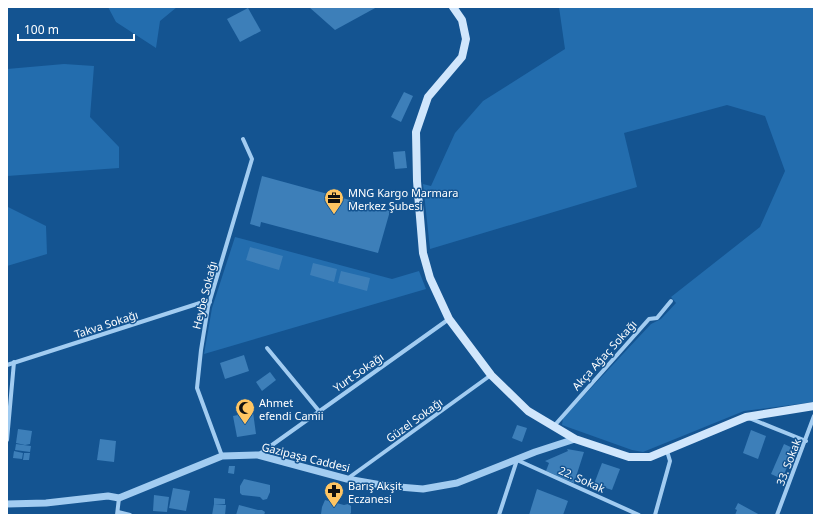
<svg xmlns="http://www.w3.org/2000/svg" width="821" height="522" viewBox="0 0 821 522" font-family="'Noto Sans',sans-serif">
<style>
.green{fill:#236dae}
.building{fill:#3d7fb9}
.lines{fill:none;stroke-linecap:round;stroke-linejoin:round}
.minor{stroke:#a2ccf1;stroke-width:4}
.tertiary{stroke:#a2ccf1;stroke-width:7}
.secondary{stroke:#d0e6fc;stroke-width:8}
.labels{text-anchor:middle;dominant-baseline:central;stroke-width:3;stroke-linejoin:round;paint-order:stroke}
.poi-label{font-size:11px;fill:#fff;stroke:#145491;text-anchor:start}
.street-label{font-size:11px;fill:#fff;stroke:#145491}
</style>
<rect width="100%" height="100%" fill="#145491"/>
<g class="green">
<path d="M 108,7 L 177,7 L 160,21 L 156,48 L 116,22 Z"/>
<path d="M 559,7 L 814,7 L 814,402 L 744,411 L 643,452 L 632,450 L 562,425 L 563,418 L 651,324 L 661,319 L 676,303 L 671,297 L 760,227 L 785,171 L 765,116 L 727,105 L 624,133 L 637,187 L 430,249 L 423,184 L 431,186 L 455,133 L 483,101 L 565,49 Z"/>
<path d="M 64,64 L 94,66 L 90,117 L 119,147 L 119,168 L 7,176 L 7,69 Z"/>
<path d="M 7,194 L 8,207 L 46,226 L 47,254 L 7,266 Z"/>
<path d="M 235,237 L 392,279 L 419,271 L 426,289 L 204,354 L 212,308 Z"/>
</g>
<g class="building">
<path d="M 309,7 L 377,7 L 335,30 Z"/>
<path d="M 248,8 L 261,31 L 240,42 L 227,19 Z"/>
<path d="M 404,92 L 413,96 L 401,122 L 391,117 Z"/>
<path d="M 405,151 L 407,168 L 395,169 L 393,152 Z"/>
<path d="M 262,176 L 390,211 L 378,253 L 261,222 L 260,227 L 250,224 Z"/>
<path d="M 250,247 L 283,256 L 279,270 L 246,260 Z"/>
<path d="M 313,263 L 337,269 L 334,282 L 310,275 Z"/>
<path d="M 341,271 L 370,278 L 367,291 L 338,283 Z"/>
<path d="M 244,355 L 249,371 L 225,379 L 220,363 Z"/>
<path d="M 270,372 L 276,380 L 262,391 L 256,382 Z"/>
<path d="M 253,412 L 256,434 L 237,437 L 233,416 Z"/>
<path d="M 517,425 L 527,428 L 522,442 L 512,438 Z"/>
<path d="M 18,429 L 32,431 L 30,444 L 25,445 L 16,443 Z"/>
<path d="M 751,430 L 766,436 L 758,459 L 743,453 Z"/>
<path d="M 100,439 L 116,441 L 114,462 L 97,460 Z"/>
<path d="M 16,444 L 31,446 L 30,452 L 15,450 Z"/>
<path d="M 784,444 L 795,449 L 782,479 L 771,474 Z"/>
<path d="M 567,449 L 584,452 L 574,483 L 546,471 L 549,463 L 545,461 L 568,451 Z"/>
<path d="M 14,451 L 23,453 L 22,459 L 13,458 Z"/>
<path d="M 24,453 L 30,453 L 29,460 L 23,460 Z"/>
<path d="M 602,463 L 620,469 L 612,490 L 594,484 Z"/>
<path d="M 229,466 L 235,466 L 234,474 L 228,473 Z"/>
<path d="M 244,479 L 270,485 L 270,492 L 267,499 L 263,500 L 260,497 L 242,495 L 240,493 L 240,486 Z"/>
<path d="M 173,488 L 190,491 L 186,511 L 169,508 Z"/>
<path d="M 537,489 L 568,501 L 563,515 L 529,515 Z"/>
<path d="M 154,495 L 169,497 L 167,512 L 153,511 Z"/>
<path d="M 214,498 L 225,499 L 225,504 L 214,504 Z"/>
<path d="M 325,500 L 344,505 L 348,504 L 351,506 L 351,513 L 349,515 L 323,515 L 321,514 L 322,507 Z"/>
<path d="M 738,503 L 760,515 L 735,515 L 737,510 L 735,509 Z"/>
<path d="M 214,504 L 226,505 L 225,515 L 212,515 Z"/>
<path d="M 239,505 L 258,510 L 262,510 L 265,512 L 264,515 L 236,515 Z"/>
</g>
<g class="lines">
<g class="minor">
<path d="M 267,348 L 319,411"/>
<path d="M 7,365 L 203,302 L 210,302"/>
<path d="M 749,418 L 806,441"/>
<path d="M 554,426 L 649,319 L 657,318 L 671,301"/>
<path d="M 7,440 L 14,362"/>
<path d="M 258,455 L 449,319"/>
<path d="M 222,456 L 197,388 L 201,350 L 208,307 L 252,159 L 243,139"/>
<path d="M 347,479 L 491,375"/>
<path d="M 118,512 L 130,515"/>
<path d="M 117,515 L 119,498"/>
<path d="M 499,515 L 517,460 L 639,515"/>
<path d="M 655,515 L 670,461 L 667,451"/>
<path d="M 777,515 L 814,416"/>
</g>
<path class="tertiary" d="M 7,504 L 46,503 L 108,496 L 119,498 L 222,456 L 258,455 L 347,479 L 387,486 L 423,489 L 457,483 L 535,452 L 575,439"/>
<path class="secondary" d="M 453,7 L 462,20 L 466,39 L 462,57 L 428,97 L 416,132 L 417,181 L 423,253 L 430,278 L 449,319 L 491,375 L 528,411 L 575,439 L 629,457 L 650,457 L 746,417 L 814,406"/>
</g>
<defs>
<g id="office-pin" transform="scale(1)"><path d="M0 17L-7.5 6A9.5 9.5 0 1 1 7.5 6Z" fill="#ffc562" stroke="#145491"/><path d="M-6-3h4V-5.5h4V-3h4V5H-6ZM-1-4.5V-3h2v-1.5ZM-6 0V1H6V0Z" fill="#111"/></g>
<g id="mosque-pin" transform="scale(1)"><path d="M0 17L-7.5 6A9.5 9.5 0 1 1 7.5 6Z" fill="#ffc562" stroke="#145491"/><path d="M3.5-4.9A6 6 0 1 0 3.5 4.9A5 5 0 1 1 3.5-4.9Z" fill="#111"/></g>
<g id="pharmacy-pin" transform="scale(1)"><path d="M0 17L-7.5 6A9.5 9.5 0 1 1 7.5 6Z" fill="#ffc562" stroke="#145491"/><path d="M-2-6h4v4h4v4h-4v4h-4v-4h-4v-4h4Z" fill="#111"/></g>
</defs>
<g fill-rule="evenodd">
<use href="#office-pin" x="334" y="198"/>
<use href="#mosque-pin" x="245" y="408"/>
<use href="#pharmacy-pin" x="334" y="491"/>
</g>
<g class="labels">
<g class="poi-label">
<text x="348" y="192">MNG Kargo Marmara<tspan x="348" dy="13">Merkez Şubesi</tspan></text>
<text x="259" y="402">Ahmet<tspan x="259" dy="13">efendi Camii</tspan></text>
<text x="348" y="485">Barış Akşit<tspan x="348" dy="13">Eczanesi</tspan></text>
</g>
<g class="street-label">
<text transform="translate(204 295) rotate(-76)">Heybe Sokağı</text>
<text transform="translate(106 324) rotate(-18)">Takva Sokağı</text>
<text transform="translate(604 355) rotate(-48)">Akça Ağaç Sokağı</text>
<text transform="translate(358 372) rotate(-35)">Yurt Sokağı</text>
<text transform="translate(414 420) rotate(-36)">Güzel Sokağı</text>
<text transform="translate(306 457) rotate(14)">Gazipaşa Caddesi</text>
<text transform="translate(788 462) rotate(-69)">33. Sokak</text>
<text transform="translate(582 479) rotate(24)">22. Sokak</text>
</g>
</g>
<rect width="821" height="522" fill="none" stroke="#ffffff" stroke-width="16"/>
<path d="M18 34v6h116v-6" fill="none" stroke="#ffffff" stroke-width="2"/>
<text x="24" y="34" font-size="12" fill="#ffffff" stroke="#145491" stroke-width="3" paint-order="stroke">100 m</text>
</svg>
